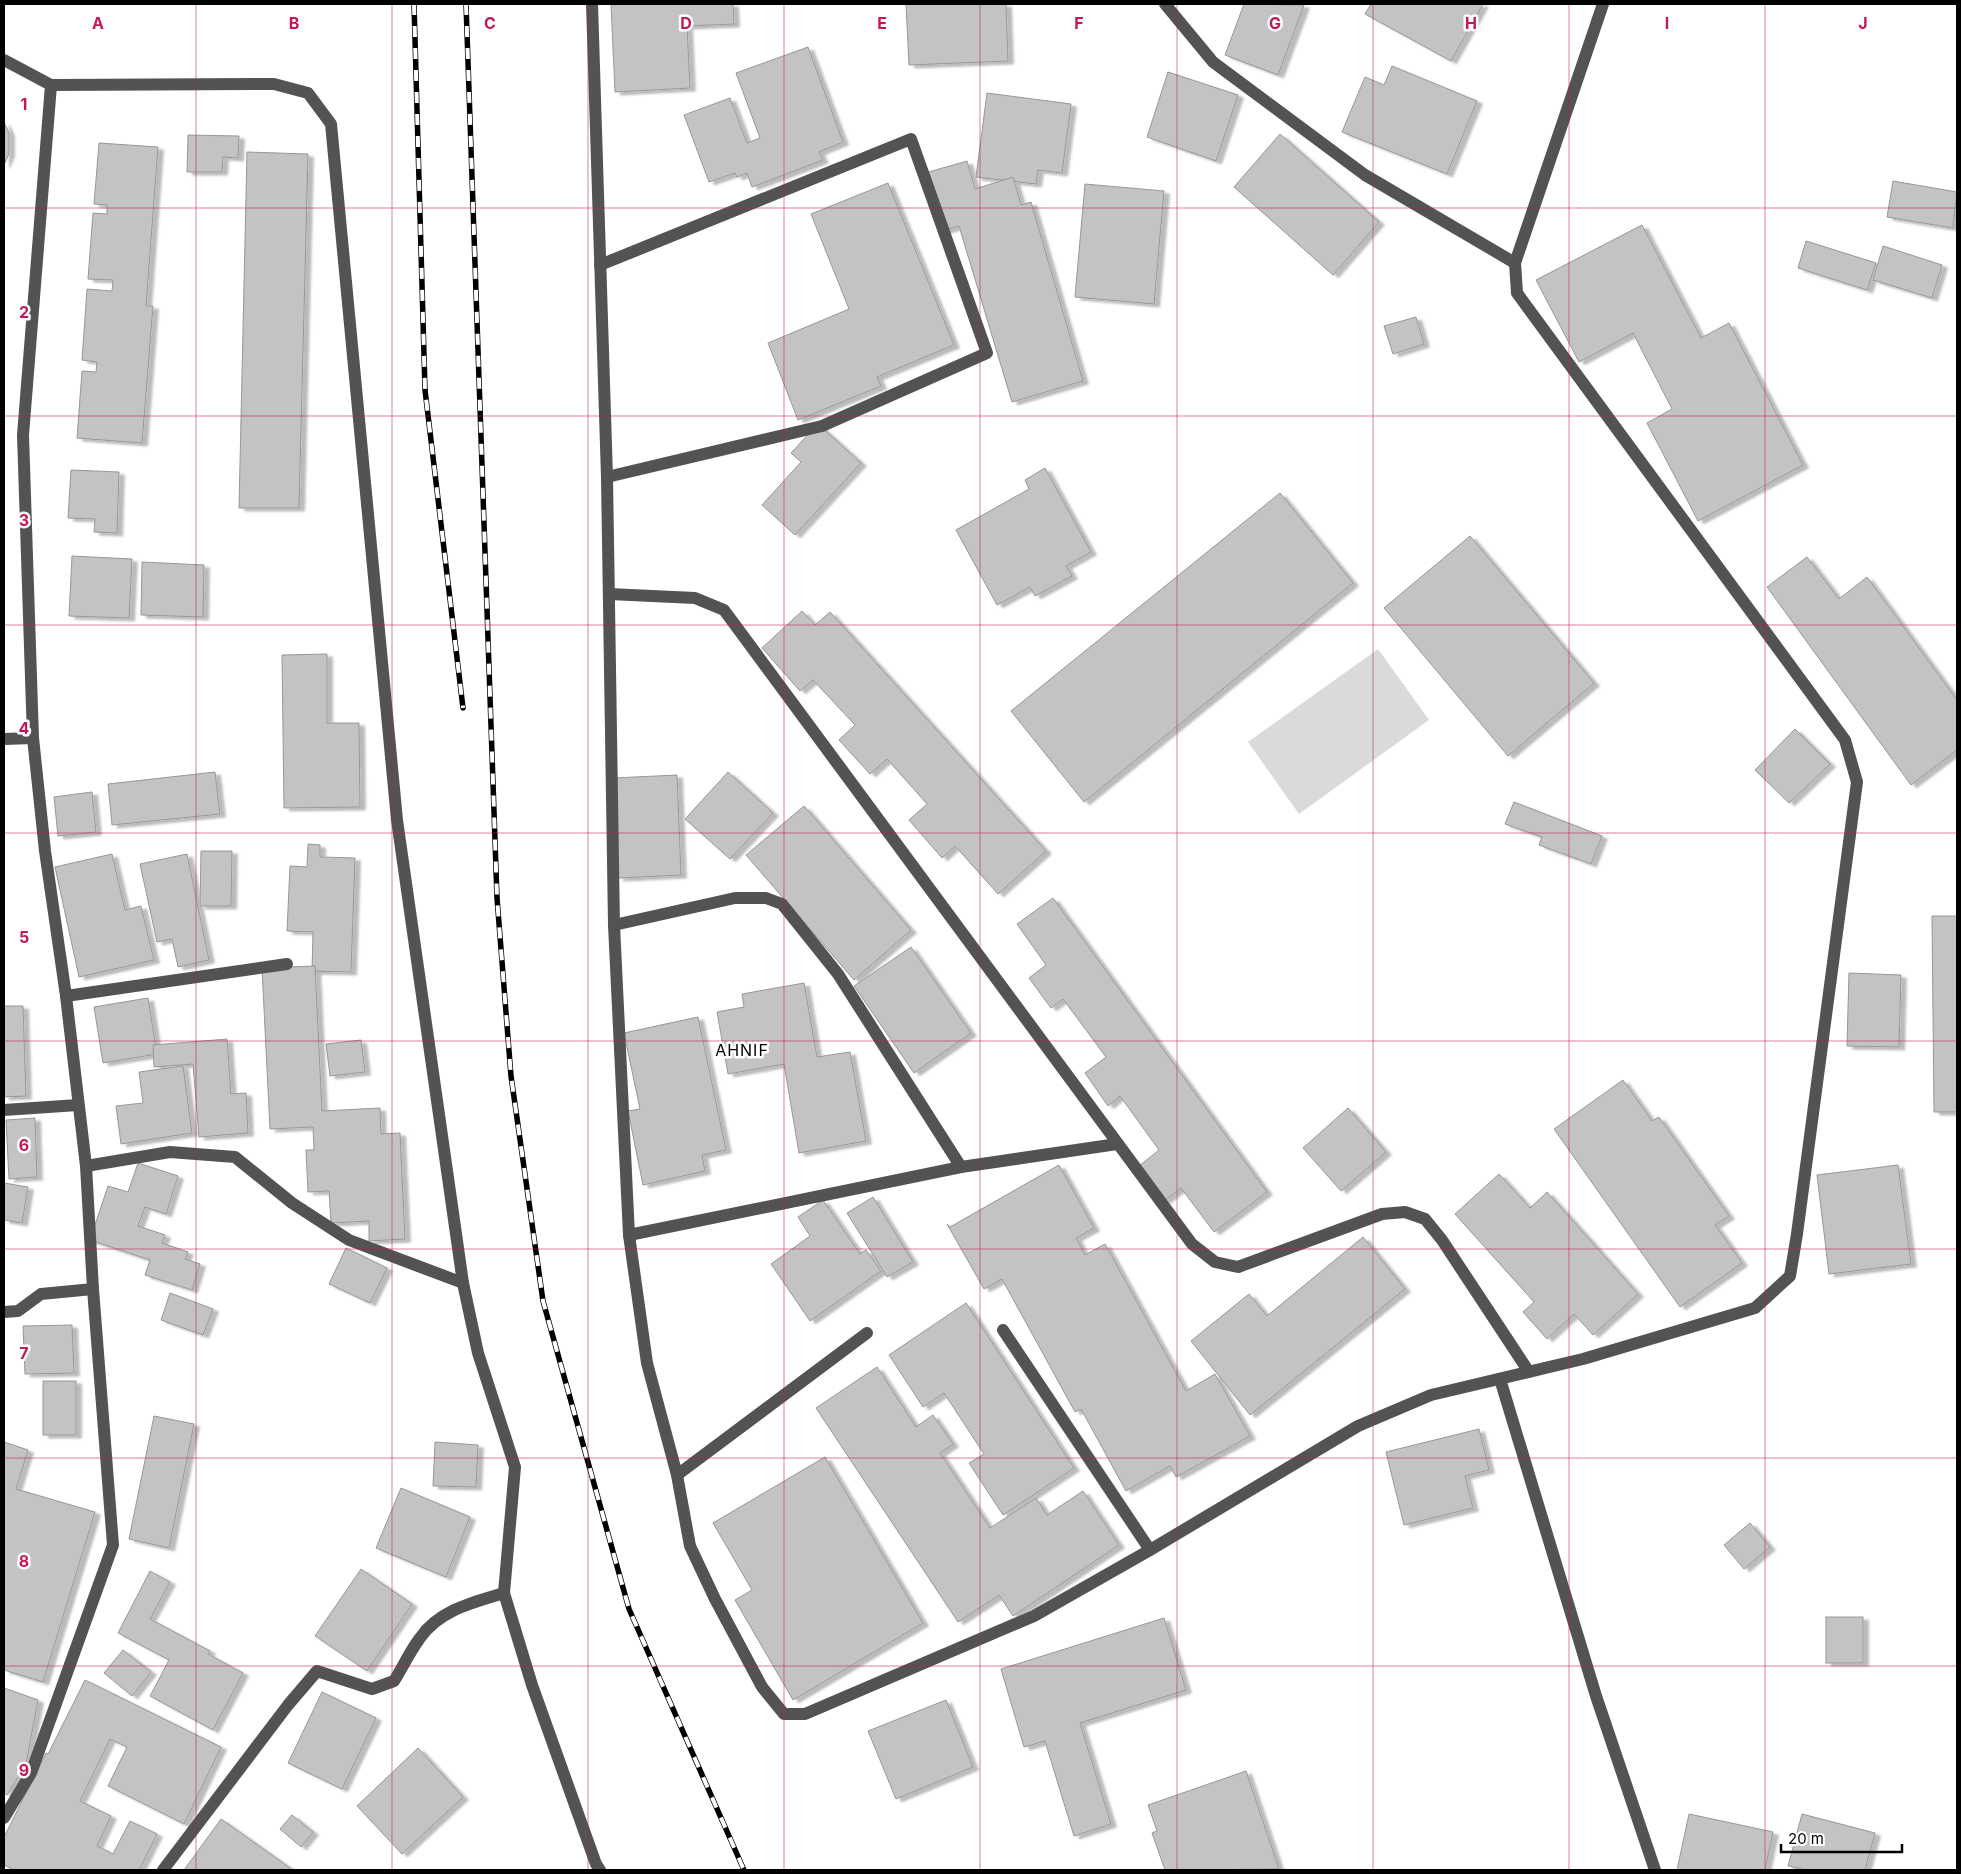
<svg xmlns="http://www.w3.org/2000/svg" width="1961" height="1874" viewBox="0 0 1961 1874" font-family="Inter,sans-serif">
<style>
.green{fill:#dadada}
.building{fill:#c3c3c3;stroke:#979797;filter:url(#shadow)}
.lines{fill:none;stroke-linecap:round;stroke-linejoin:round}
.minor{stroke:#535353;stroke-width:12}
.rail-casing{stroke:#000;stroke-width:5.5}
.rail{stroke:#fff;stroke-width:4;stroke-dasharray:11;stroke-linecap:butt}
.grid{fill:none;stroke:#c2185b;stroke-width:1;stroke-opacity:0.55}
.labels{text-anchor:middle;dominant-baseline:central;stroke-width:5;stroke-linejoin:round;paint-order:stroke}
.quarter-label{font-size:16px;letter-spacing:1px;fill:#000;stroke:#fff}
.grid-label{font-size:16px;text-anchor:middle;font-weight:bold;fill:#c2185b;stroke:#fff;stroke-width:5;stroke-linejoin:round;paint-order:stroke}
</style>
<defs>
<filter id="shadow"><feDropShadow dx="5.5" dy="3" stdDeviation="1" flood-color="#0004"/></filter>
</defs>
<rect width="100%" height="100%" fill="#fff"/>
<path class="green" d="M 1378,649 L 1429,720 L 1299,814 L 1248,742 Z"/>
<g class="building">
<path d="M 611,4 L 733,4 L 734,24 L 687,26 L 690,88 L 615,92 Z"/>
<path d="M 906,4 L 1006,4 L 1008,61 L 909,65 Z"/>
<path d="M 1244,4 L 1304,5 L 1278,75 L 1225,55 Z"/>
<path d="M 1371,4 L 1483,4 L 1451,61 L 1365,14 Z"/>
<path d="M 808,47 L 843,142 L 819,152 L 823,160 L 752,187 L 747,173 L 737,177 L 735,173 L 709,182 L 684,115 L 730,98 L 747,143 L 760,138 L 736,73 Z"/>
<path d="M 1392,66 L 1477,101 L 1447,174 L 1342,132 L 1365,77 L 1384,85 Z"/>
<path d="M 1168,72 L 1238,95 L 1216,161 L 1147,137 Z"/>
<path d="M 987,93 L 1071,104 L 1062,173 L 1038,170 L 1036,184 L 976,177 Z"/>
<path d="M 4,122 L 9,133 L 9,154 L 4,165 Z"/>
<path d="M 1280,134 L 1379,222 L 1333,275 L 1234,187 Z"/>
<path d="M 188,135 L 239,136 L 238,158 L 223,157 L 222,172 L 187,172 Z"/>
<path d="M 99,143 L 158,147 L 146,306 L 153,306 L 142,443 L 77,438 L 82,371 L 96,372 L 97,362 L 82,360 L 87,289 L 112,291 L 113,280 L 88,279 L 93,213 L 107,214 L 107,205 L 94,204 Z"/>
<path d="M 247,152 L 308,154 L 299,508 L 239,508 Z"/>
<path d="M 967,161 L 975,189 L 1013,177 L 1021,205 L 1031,202 L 1083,381 L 1012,402 L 959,226 L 942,231 L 925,173 Z"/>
<path d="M 1893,181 L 1957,192 L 1953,228 L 1887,217 Z"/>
<path d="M 888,183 L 954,345 L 877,377 L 881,386 L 798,420 L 768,343 L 849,309 L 811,214 Z"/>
<path d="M 1085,184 L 1164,191 L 1154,304 L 1075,297 Z"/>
<path d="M 1642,225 L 1701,338 L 1729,323 L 1803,465 L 1698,521 L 1647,423 L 1672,409 L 1633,333 L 1579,362 L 1536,280 Z"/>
<path d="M 1806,241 L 1876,263 L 1867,290 L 1798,268 Z"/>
<path d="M 1883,246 L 1942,265 L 1932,298 L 1873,280 Z"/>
<path d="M 1416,317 L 1424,344 L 1393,354 L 1384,326 Z"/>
<path d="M 818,424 L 861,463 L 795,535 L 762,505 L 801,462 L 791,453 Z"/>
<path d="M 1045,468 L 1091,552 L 1066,566 L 1072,576 L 1035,596 L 1030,587 L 997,605 L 956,530 L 1029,489 L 1025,480 Z"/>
<path d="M 71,470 L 119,472 L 117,533 L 94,532 L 95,519 L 68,518 Z"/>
<path d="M 1280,493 L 1353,583 L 1084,802 L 1011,711 Z"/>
<path d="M 1470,536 L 1594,683 L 1508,756 L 1384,608 Z"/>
<path d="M 72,556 L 132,559 L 129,618 L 69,616 Z"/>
<path d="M 1807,557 L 1839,599 L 1867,577 L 1957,700 L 1957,750 L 1911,785 L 1767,587 Z"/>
<path d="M 142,562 L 204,565 L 203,617 L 141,615 Z"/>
<path d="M 802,611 L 815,625 L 830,612 L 1046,851 L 998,894 L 955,846 L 942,858 L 909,820 L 927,804 L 887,759 L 870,774 L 839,740 L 855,725 L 813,680 L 800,691 L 762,648 Z"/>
<path d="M 327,654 L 327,723 L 359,723 L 360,807 L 284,808 L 282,655 Z"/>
<path d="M 1795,729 L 1830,764 L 1789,803 L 1755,770 Z"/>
<path d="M 215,772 L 220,814 L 112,825 L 108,784 Z"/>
<path d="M 728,772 L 773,813 L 730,859 L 685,819 Z"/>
<path d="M 677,775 L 681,875 L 618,878 L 614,778 Z"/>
<path d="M 92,792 L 96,832 L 58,836 L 54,797 Z"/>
<path d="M 1514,802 L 1602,836 L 1591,864 L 1539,845 L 1542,837 L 1505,824 Z"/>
<path d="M 804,806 L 911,930 L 854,980 L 746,855 Z"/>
<path d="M 308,844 L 320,845 L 320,857 L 355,858 L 351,972 L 312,971 L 313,932 L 287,931 L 290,866 L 307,867 Z"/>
<path d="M 201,851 L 232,851 L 231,906 L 200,906 Z"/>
<path d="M 112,854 L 125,910 L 141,906 L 154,960 L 79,977 L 55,867 Z"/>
<path d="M 187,854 L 209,960 L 178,967 L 172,939 L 157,942 L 140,864 Z"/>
<path d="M 1053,898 L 1267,1192 L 1214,1232 L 1181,1188 L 1164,1201 L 1139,1166 L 1159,1150 L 1120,1096 L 1108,1106 L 1085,1073 L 1106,1057 L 1063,999 L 1051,1008 L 1029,978 L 1046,965 L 1017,924 Z"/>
<path d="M 1932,916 L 1957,916 L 1957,1112 L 1934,1112 Z"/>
<path d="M 911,947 L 971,1033 L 914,1073 L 854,986 Z"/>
<path d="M 315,966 L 322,1111 L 380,1108 L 381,1134 L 400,1133 L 405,1239 L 369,1241 L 369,1221 L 331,1223 L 329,1191 L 308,1192 L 306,1150 L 314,1150 L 313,1127 L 270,1129 L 262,968 Z"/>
<path d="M 1849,973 L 1901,975 L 1899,1047 L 1847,1046 Z"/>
<path d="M 804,983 L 817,1057 L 850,1052 L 866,1141 L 799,1153 L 784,1064 L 728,1074 L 717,1012 L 744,1007 L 742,994 Z"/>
<path d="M 148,998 L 157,1054 L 103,1063 L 94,1007 Z"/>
<path d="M 4,1006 L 23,1006 L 26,1096 L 4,1097 Z"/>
<path d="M 698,1017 L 726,1150 L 702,1155 L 705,1171 L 643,1185 L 628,1111 L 640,1109 L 624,1033 Z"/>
<path d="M 227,1039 L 231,1094 L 246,1093 L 248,1133 L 199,1137 L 193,1064 L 154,1067 L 153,1045 Z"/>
<path d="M 361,1040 L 365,1072 L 330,1076 L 326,1044 Z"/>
<path d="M 183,1066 L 192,1133 L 121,1144 L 116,1106 L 143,1103 L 139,1072 Z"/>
<path d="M 1623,1080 L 1652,1121 L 1659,1117 L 1729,1216 L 1715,1225 L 1742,1263 L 1680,1307 L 1554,1129 Z"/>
<path d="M 1348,1108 L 1386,1152 L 1341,1191 L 1303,1148 Z"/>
<path d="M 35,1118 L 37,1177 L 9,1179 L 6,1120 Z"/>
<path d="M 138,1163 L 178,1176 L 166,1214 L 145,1207 L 138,1226 L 165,1235 L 162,1243 L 188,1252 L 185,1259 L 200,1264 L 192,1290 L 145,1275 L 150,1260 L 90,1240 L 108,1186 L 128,1192 Z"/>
<path d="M 1059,1165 L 1094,1228 L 1076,1238 L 1085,1255 L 1105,1244 L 1186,1391 L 1215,1374 L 1250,1436 L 1176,1477 L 1170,1466 L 1126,1491 L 1081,1409 L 1075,1412 L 1002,1279 L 984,1289 L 947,1224 L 950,1227 Z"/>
<path d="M 1898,1165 L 1911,1264 L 1829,1274 L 1817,1175 Z"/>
<path d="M 1499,1174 L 1530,1208 L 1547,1192 L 1638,1294 L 1593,1335 L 1574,1314 L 1547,1339 L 1523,1312 L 1534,1302 L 1455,1214 Z"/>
<path d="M 4,1183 L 28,1187 L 22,1223 L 4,1220 Z"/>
<path d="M 873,1197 L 913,1262 L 887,1277 L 847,1213 Z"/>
<path d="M 823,1200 L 860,1254 L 866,1250 L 881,1271 L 810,1321 L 771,1264 L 810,1236 L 798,1217 Z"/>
<path d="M 1363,1237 L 1405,1289 L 1250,1415 L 1191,1341 L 1249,1294 L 1267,1316 Z"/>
<path d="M 346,1248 L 387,1268 L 370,1303 L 329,1284 Z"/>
<path d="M 170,1293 L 213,1309 L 203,1335 L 161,1320 Z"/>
<path d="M 966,1303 L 1074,1468 L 1003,1515 L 969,1463 L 984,1454 L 944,1393 L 923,1407 L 889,1355 Z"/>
<path d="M 72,1325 L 74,1373 L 25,1374 L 23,1326 Z"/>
<path d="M 877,1367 L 916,1427 L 933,1415 L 953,1444 L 940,1453 L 990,1528 L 1036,1498 L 1047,1515 L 1083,1491 L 1119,1545 L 1013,1616 L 999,1595 L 958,1622 L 816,1408 Z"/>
<rect x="43" y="1381" width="33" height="54"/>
<path d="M 154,1416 L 194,1424 L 169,1548 L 129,1539 Z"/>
<path d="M 1479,1429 L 1489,1470 L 1465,1476 L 1473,1508 L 1404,1525 L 1386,1452 Z"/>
<path d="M 4,1442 L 28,1450 L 16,1489 L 95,1512 L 43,1682 L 4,1670 Z"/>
<path d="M 435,1442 L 478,1445 L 476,1487 L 433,1486 Z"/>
<path d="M 825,1457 L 923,1623 L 793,1700 L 735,1600 L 752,1590 L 713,1523 Z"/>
<path d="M 401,1488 L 470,1517 L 446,1577 L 376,1548 Z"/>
<path d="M 1750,1523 L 1770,1547 L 1744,1569 L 1724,1545 Z"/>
<path d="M 361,1569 L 412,1604 L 367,1671 L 315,1636 Z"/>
<path d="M 150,1571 L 170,1582 L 150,1619 L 210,1651 L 208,1654 L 243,1673 L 213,1730 L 150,1696 L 169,1660 L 118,1633 Z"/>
<rect x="1826" y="1617" width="37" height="46"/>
<path d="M 1164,1618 L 1186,1690 L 1080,1723 L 1111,1824 L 1074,1836 L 1045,1741 L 1024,1747 L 1001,1669 Z"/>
<path d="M 123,1650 L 151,1672 L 132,1696 L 104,1673 Z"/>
<path d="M 85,1680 L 221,1747 L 184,1824 L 108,1786 L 127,1747 L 110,1739 L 80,1801 L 111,1816 L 97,1846 L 113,1854 L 130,1821 L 157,1834 L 139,1870 L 14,1870 L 4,1865 L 4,1837 L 46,1753 L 48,1754 Z"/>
<path d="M 4,1688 L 38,1700 L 26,1764 L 7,1795 L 4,1793 Z"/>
<path d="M 322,1692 L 376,1718 L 342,1789 L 288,1763 Z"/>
<path d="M 946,1700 L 973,1767 L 896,1799 L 868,1731 Z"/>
<path d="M 418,1748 L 463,1797 L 402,1854 L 357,1806 Z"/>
<path d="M 1246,1771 L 1279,1869 L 1165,1870 L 1152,1833 L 1157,1831 L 1148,1805 Z"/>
<path d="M 1689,1814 L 1773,1832 L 1765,1870 L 1677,1870 Z"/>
<path d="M 1802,1814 L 1875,1833 L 1865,1870 L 1806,1870 L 1788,1866 Z"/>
<path d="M 292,1815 L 313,1832 L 301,1847 L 280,1829 Z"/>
<path d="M 221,1819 L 290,1868 L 288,1870 L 184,1870 Z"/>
</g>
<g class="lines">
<g class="minor">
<path d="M 592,4 L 607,477 L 614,925 L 629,1235 L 647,1363 L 677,1475 L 690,1546 L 715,1599 L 762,1687 L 784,1714 L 805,1714 L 1034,1616 L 1150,1550 L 1358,1426 L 1431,1395 L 1583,1359 L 1755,1308 L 1790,1276 L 1797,1234 L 1857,782 L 1845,740 L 1517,293 L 1515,263 L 1603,4"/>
<path d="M 1165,4 L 1213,62 L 1365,175 L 1515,263"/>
<path d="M 4,60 L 51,85 L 274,84 L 308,93 L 331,124 L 397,820 L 463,1283 L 478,1353 L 515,1467 L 504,1593 L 532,1685 L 596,1864 L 600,1870"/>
<path d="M 600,265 L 911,139 L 987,353 L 822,426 L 607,477"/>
<path d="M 609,594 L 695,598 L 724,610 L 1192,1244 L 1215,1262 L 1238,1267 L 1382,1214 L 1405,1212 L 1425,1219 L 1442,1240 L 1529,1372"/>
<path d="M 4,739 L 33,738"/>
<path d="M 614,925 L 735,898 L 766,898 L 782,904 L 838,974 L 961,1167"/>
<path d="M 66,996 L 287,964"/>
<path d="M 4,1110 L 78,1105"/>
<path d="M 86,1166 L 170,1152 L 235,1157 L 292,1203 L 349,1240 L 463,1283"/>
<path d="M 629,1235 L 961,1167 L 1117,1144"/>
<path d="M 4,1312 L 18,1311 L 41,1294 L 93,1289"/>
<path d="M 1003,1330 L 1150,1550"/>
<path d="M 1500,1379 L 1596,1696 L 1655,1870"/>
<path d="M 677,1475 L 867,1333"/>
<path d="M 4,1818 L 31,1773 L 113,1545 L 93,1289 L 86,1166 L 66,996 L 45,851 L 33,738 L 23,435 L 51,85"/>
<path d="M 163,1870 L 288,1705 L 317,1671 L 372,1689 L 394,1681 C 403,1667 410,1651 420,1638 C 439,1610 474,1602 504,1593"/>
</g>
<g class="rail-casing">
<g id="rail">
<path d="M 414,4 L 425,390 L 463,708"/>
<path d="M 466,4 L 497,898 L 511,1076 L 543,1301 L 629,1609 L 744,1870"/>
</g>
</g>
<use href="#rail" class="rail"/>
</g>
<path class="grid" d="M 196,4 L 196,1870M 392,4 L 392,1870M 588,4 L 588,1870M 784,4 L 784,1870M 980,4 L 980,1870M 1177,4 L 1177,1870M 1373,4 L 1373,1870M 1569,4 L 1569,1870M 1765,4 L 1765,1870M 4,208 L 1957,208M 4,416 L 1957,416M 4,625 L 1957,625M 4,833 L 1957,833M 4,1041 L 1957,1041M 4,1249 L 1957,1249M 4,1458 L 1957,1458M 4,1666 L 1957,1666"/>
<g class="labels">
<g class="quarter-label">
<text x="742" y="1050">AHNIF</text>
</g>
</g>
<g class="grid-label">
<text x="98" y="29">A</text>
<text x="294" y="29">B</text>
<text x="490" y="29">C</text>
<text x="686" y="29">D</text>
<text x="882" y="29">E</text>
<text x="1079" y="29">F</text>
<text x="1275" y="29">G</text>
<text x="1471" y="29">H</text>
<text x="1667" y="29">I</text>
<text x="1863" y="29">J</text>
<text x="24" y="110">1</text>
<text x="24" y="318">2</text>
<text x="24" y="526">3</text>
<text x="24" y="734">4</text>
<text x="24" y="943">5</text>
<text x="24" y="1151">6</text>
<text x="24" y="1359">7</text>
<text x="24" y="1567">8</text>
<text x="24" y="1776">9</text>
</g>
<rect width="1961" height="1874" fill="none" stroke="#000000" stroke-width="10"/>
<path d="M1781 1844v8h121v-8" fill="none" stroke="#000000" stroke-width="2.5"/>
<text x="1788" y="1844" font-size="15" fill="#000000" stroke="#ffffff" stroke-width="4" paint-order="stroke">20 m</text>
</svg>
